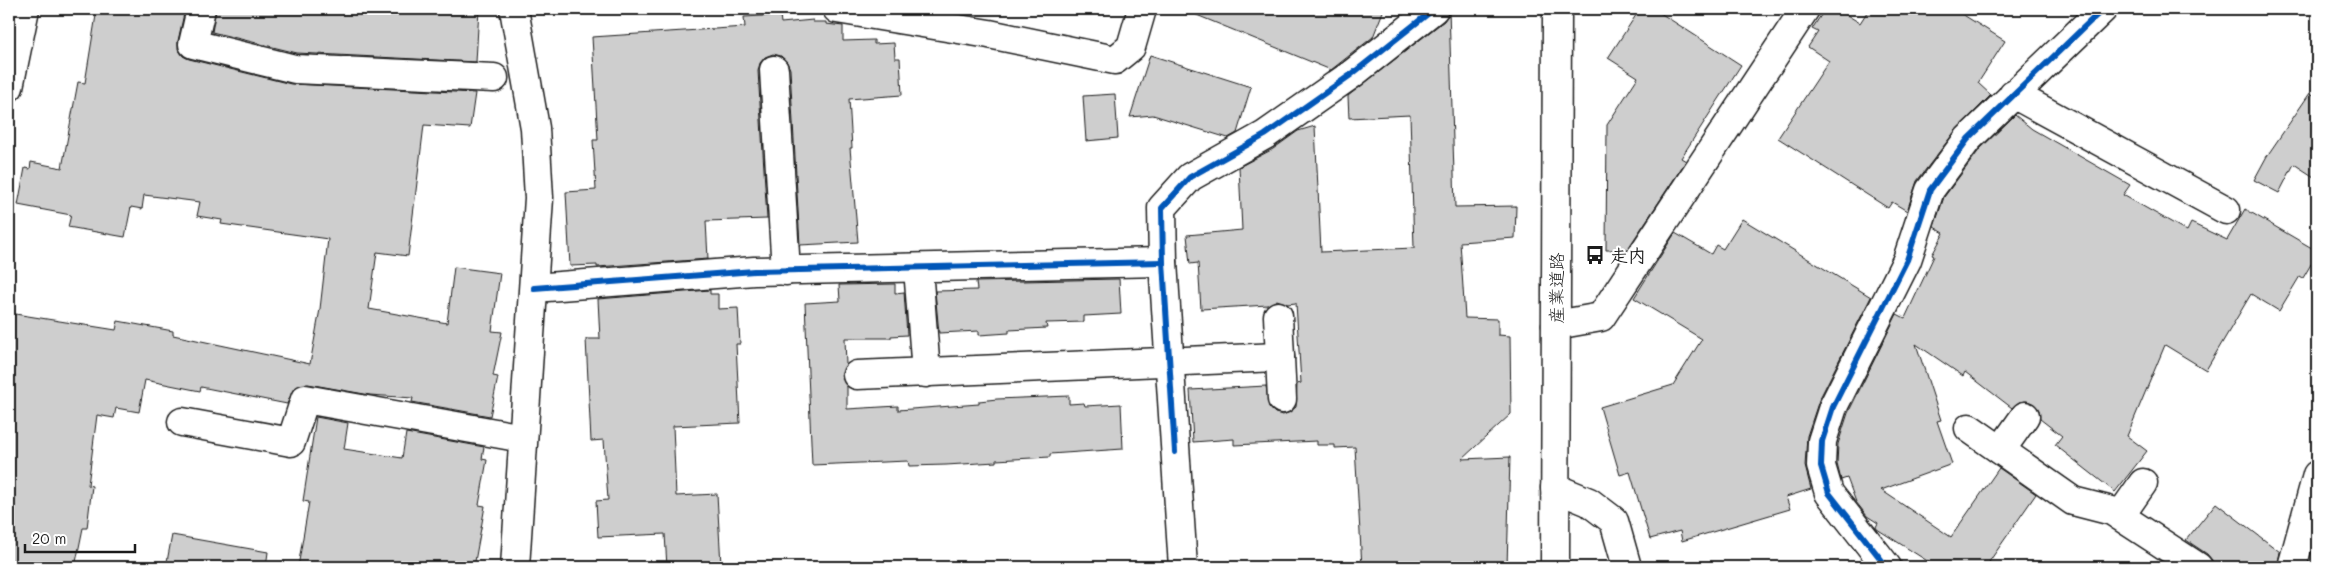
<svg xmlns="http://www.w3.org/2000/svg" width="2326" height="576" viewBox="0 0 2326 576" font-family="Mali,'Klee One',sans-serif">
<style>
.building{fill:#cecece;stroke:#1c1c1c}
.lines{fill:none;stroke-linecap:round;stroke-linejoin:round}
.minor-casing{stroke:#1c1c1c;stroke-width:31}
.major-casing{stroke:#1c1c1c;stroke-width:31}
.minor{stroke:#fff;stroke-width:28}
.major{stroke:#fff;stroke-width:28}
.cycleway-casing{stroke:#fff;stroke-width:9}
.cycleway{stroke:#0057b8;stroke-width:6}
.labels{text-anchor:middle;dominant-baseline:central;stroke-width:4;stroke-linejoin:round;paint-order:stroke}
.poi-label{font-size:18px;font-weight:bold;fill:#1c1c1c;stroke:#fff;text-anchor:start}
.street-label{font-size:18px;fill:#1c1c1c;stroke:#fff}
</style>
<rect width="100%" height="100%" fill="#fff"/>
<filter id="ink" filterUnits="userSpaceOnUse"><feTurbulence type="fractalNoise" baseFrequency=".02" numOctaves="2"/><feDisplacementMap in="SourceGraphic" scale="10" xChannelSelector="R" yChannelSelector="G"/><feConvolveMatrix kernelMatrix="1 2 1 2 8 2 1 2 1" color-interpolation-filters="sRGB"/></filter>
<g filter="url(#ink)">
<g class="building">
<path d="M 97,9 L 185,9 L 178,41 L 178,49 L 183,56 L 189,59 L 291,84 L 475,93 L 470,128 L 424,125 L 408,256 L 377,252 L 369,309 L 447,323 L 454,267 L 500,273 L 492,331 L 502,332 L 493,376 L 498,377 L 490,416 L 412,402 L 413,398 L 370,395 L 308,384 L 294,388 L 287,404 L 201,387 L 200,391 L 145,380 L 139,412 L 116,408 L 114,418 L 97,415 L 88,485 L 92,486 L 87,528 L 83,528 L 75,567 L 9,567 L 9,313 L 116,330 L 118,321 L 173,331 L 173,335 L 310,364 L 320,309 L 328,239 L 221,224 L 222,220 L 197,216 L 200,202 L 144,195 L 142,209 L 131,207 L 125,237 L 68,227 L 71,215 L 18,205 L 25,168 L 30,169 L 31,162 L 62,168 L 78,82 L 85,83 Z"/>
<path d="M 216,9 L 479,9 L 476,62 L 297,53 L 212,32 Z"/>
<path d="M 1182,9 L 1384,9 L 1373,37 L 1331,70 Z"/>
<path d="M 1449,9 L 1455,207 L 1516,206 L 1515,238 L 1460,242 L 1465,318 L 1498,319 L 1498,335 L 1510,336 L 1511,414 L 1462,459 L 1510,457 L 1507,567 L 1362,567 L 1355,447 L 1335,448 L 1335,445 L 1317,445 L 1317,441 L 1234,445 L 1234,439 L 1193,442 L 1190,390 L 1266,386 L 1269,407 L 1275,413 L 1283,415 L 1290,412 L 1296,407 L 1297,384 L 1301,383 L 1296,303 L 1287,304 L 1277,300 L 1268,305 L 1201,309 L 1198,263 L 1190,264 L 1187,235 L 1242,230 L 1239,167 L 1273,149 L 1298,131 L 1315,126 L 1321,252 L 1414,248 L 1410,115 L 1349,118 L 1348,96 L 1444,21 L 1448,15 Z"/>
<path d="M 1640,9 L 1654,9 L 1741,65 L 1681,158 L 1686,161 L 1627,250 L 1606,250 L 1607,125 L 1638,77 L 1608,58 Z"/>
<path d="M 1825,9 L 1837,9 L 1860,23 L 1869,9 L 1954,9 L 2005,41 L 1978,83 L 1991,95 L 1956,130 L 1917,181 L 1907,211 L 1892,202 L 1888,208 L 1778,138 L 1829,61 L 1808,47 L 1818,32 L 1812,29 Z"/>
<path d="M 780,15 L 781,23 L 813,20 L 813,22 L 826,22 L 826,24 L 843,26 L 843,41 L 874,40 L 874,44 L 894,43 L 895,58 L 900,58 L 902,95 L 849,99 L 852,148 L 850,148 L 858,242 L 800,245 L 790,69 L 787,62 L 781,56 L 773,54 L 765,57 L 760,63 L 758,71 L 767,219 L 706,221 L 708,259 L 597,267 L 597,265 L 570,266 L 566,192 L 596,190 L 593,140 L 598,140 L 592,37 L 745,27 L 744,17 Z"/>
<path d="M 1150,55 L 1251,87 L 1237,133 L 1228,138 L 1153,115 L 1130,117 Z"/>
<path d="M 2310,93 L 2317,97 L 2317,120 L 2315,125 L 2317,127 L 2317,179 L 2294,164 L 2279,193 L 2254,180 L 2267,156 Z"/>
<path d="M 1115,94 L 1118,138 L 1086,141 L 1083,96 Z"/>
<path d="M 2015,115 L 2032,129 L 2130,185 L 2123,195 L 2187,231 L 2191,223 L 2227,240 L 2245,209 L 2317,251 L 2317,254 L 2303,278 L 2300,276 L 2279,311 L 2251,294 L 2206,370 L 2165,345 L 2127,436 L 2147,451 L 2115,492 L 2055,445 L 2062,436 L 2040,419 L 2039,410 L 2034,404 L 2027,401 L 2019,402 L 2012,408 L 1965,372 L 1963,376 L 1916,344 L 1941,420 L 1937,421 L 1952,464 L 1881,490 L 1951,537 L 1999,468 L 2036,494 L 1989,562 L 1997,567 L 1929,567 L 1932,564 L 1877,529 L 1876,527 L 1878,523 L 1867,516 L 1856,502 L 1847,478 L 1841,480 L 1837,464 L 1838,444 L 1848,413 L 1897,314 L 1905,318 L 1934,256 L 1932,255 L 1944,233 L 1934,227 L 1944,197 L 1980,149 Z"/>
<path d="M 1742,219 L 1871,297 L 1819,400 L 1807,436 L 1805,466 L 1811,489 L 1786,497 L 1790,509 L 1682,541 L 1680,531 L 1650,539 L 1630,472 L 1620,475 L 1600,407 L 1673,385 L 1702,339 L 1634,298 L 1675,233 L 1711,254 L 1716,245 L 1723,249 Z"/>
<path d="M 1119,279 L 1121,314 L 1084,316 L 1084,322 L 1046,323 L 1047,328 L 1009,330 L 1009,333 L 979,335 L 979,331 L 939,333 L 935,291 L 977,290 L 976,282 Z"/>
<path d="M 895,284 L 895,293 L 904,292 L 907,335 L 891,336 L 891,338 L 845,338 L 846,365 L 841,375 L 847,386 L 847,409 L 898,406 L 898,410 L 979,404 L 979,401 L 997,399 L 1069,396 L 1069,404 L 1084,403 L 1085,406 L 1121,404 L 1123,449 L 1050,454 L 1050,457 L 996,460 L 996,462 L 946,465 L 909,466 L 908,461 L 812,465 L 805,303 L 840,301 L 839,285 Z"/>
<path d="M 710,290 L 710,294 L 718,294 L 718,309 L 738,308 L 740,344 L 736,344 L 740,423 L 673,426 L 676,496 L 717,494 L 721,565 L 667,567 L 665,534 L 598,537 L 596,501 L 608,500 L 604,440 L 591,441 L 586,339 L 600,339 L 598,299 Z"/>
<path d="M 316,417 L 348,423 L 344,449 L 402,458 L 406,433 L 484,447 L 482,459 L 487,460 L 479,505 L 485,506 L 474,567 L 298,567 L 309,502 L 303,501 Z"/>
<path d="M 2216,503 L 2280,552 L 2277,567 L 2214,567 L 2212,560 L 2207,554 L 2186,540 Z"/>
<path d="M 172,535 L 268,552 L 266,567 L 166,567 Z"/>
</g>
<g class="lines">
<g class="minor-casing">
<g id="minor">
<path d="M 201,9 L 193,44 L 295,69 L 494,78"/>
<path d="M 514,9 L 535,128 L 539,198 L 515,567"/>
<path d="M 837,9 L 989,34 L 1115,60 L 1131,47 L 1142,9"/>
<path d="M 774,70 L 786,271"/>
<path d="M 9,87 L 25,9"/>
<path d="M 2013,94 L 2226,210"/>
<path d="M 918,268 L 926,373"/>
<path d="M 534,288 L 754,271 L 1163,262"/>
<path d="M 1278,316 L 1282,399"/>
<path d="M 1556,325 L 1601,317 L 1805,9"/>
<path d="M 857,375 L 1280,357"/>
<path d="M 182,422 L 291,442 L 305,399 L 523,438"/>
<path d="M 1969,428 L 2073,501 L 2112,511 L 2198,567"/>
<path d="M 2001,450 L 2025,416"/>
<path d="M 1555,488 L 1589,502 L 1614,521 L 1627,567"/>
<path d="M 2120,516 L 2143,483"/>
<path d="M 1183,567 L 1163,262 L 1162,208 L 1190,177 L 1265,135 L 1352,74 L 1434,9"/>
<path d="M 1887,567 L 1829,493 L 1821,466 L 1822,441 L 1833,407 L 1907,260 L 1930,190 L 1968,139 L 2103,9"/>
<path d="M 2292,567 L 2317,475"/>
</g>
</g>
<g class="major-casing">
<path id="major" d="M 1555,567 L 1557,9"/>
</g>
<use href="#minor" class="minor"/>
<use href="#major" class="major"/>
<g class="cycleway-casing">
<g id="cycleway">
<path d="M 534,288 L 754,271 L 1163,262"/>
<path d="M 1175,452 L 1163,262 L 1162,208 L 1190,177 L 1265,135 L 1352,74 L 1434,9"/>
<path d="M 1887,567 L 1829,493 L 1821,466 L 1822,441 L 1833,407 L 1907,260 L 1930,190 L 1968,139 L 2103,9"/>
</g>
</g>
<use href="#cycleway" class="cycleway"/>
</g>
</g>
<defs>
<g id="bus-bare" transform="scale(1.5)"><path d="M-5-6H5V4H4V6H2V4H-2V6H-4V4H-5ZM-3.5-4V0h7V-4ZM-3.5 1.2v1.5H-2V1.2ZM2 1.2v1.5H3.5V1.2Z" fill="#1c1c1c" stroke="#fff" stroke-width="2.5" paint-order="stroke"/></g>
</defs>
<g fill-rule="evenodd">
<use href="#bus-bare" x="1595" y="255"/>
</g>
<g class="labels">
<g class="poi-label">
<text x="1610" y="255">走内</text>
</g>
<g class="street-label">
<text transform="translate(1556 288) rotate(-90)">産業道路</text>
</g>
</g>
<rect width="2326" height="576" fill="none" stroke="#fff" stroke-width="30"/>
<rect x="15" y="15" width="2296" height="546" fill="none" stroke="#1c1c1c" stroke-width="2" filter="url(#ink)"/>
<path d="M25 544v8h110v-8" fill="none" stroke="#1c1c1c" stroke-width="2.5"/>
<text x="32" y="544" font-size="15" fill="#1c1c1c" stroke="#ffffff" stroke-width="4" paint-order="stroke">20 m</text>
</svg>
